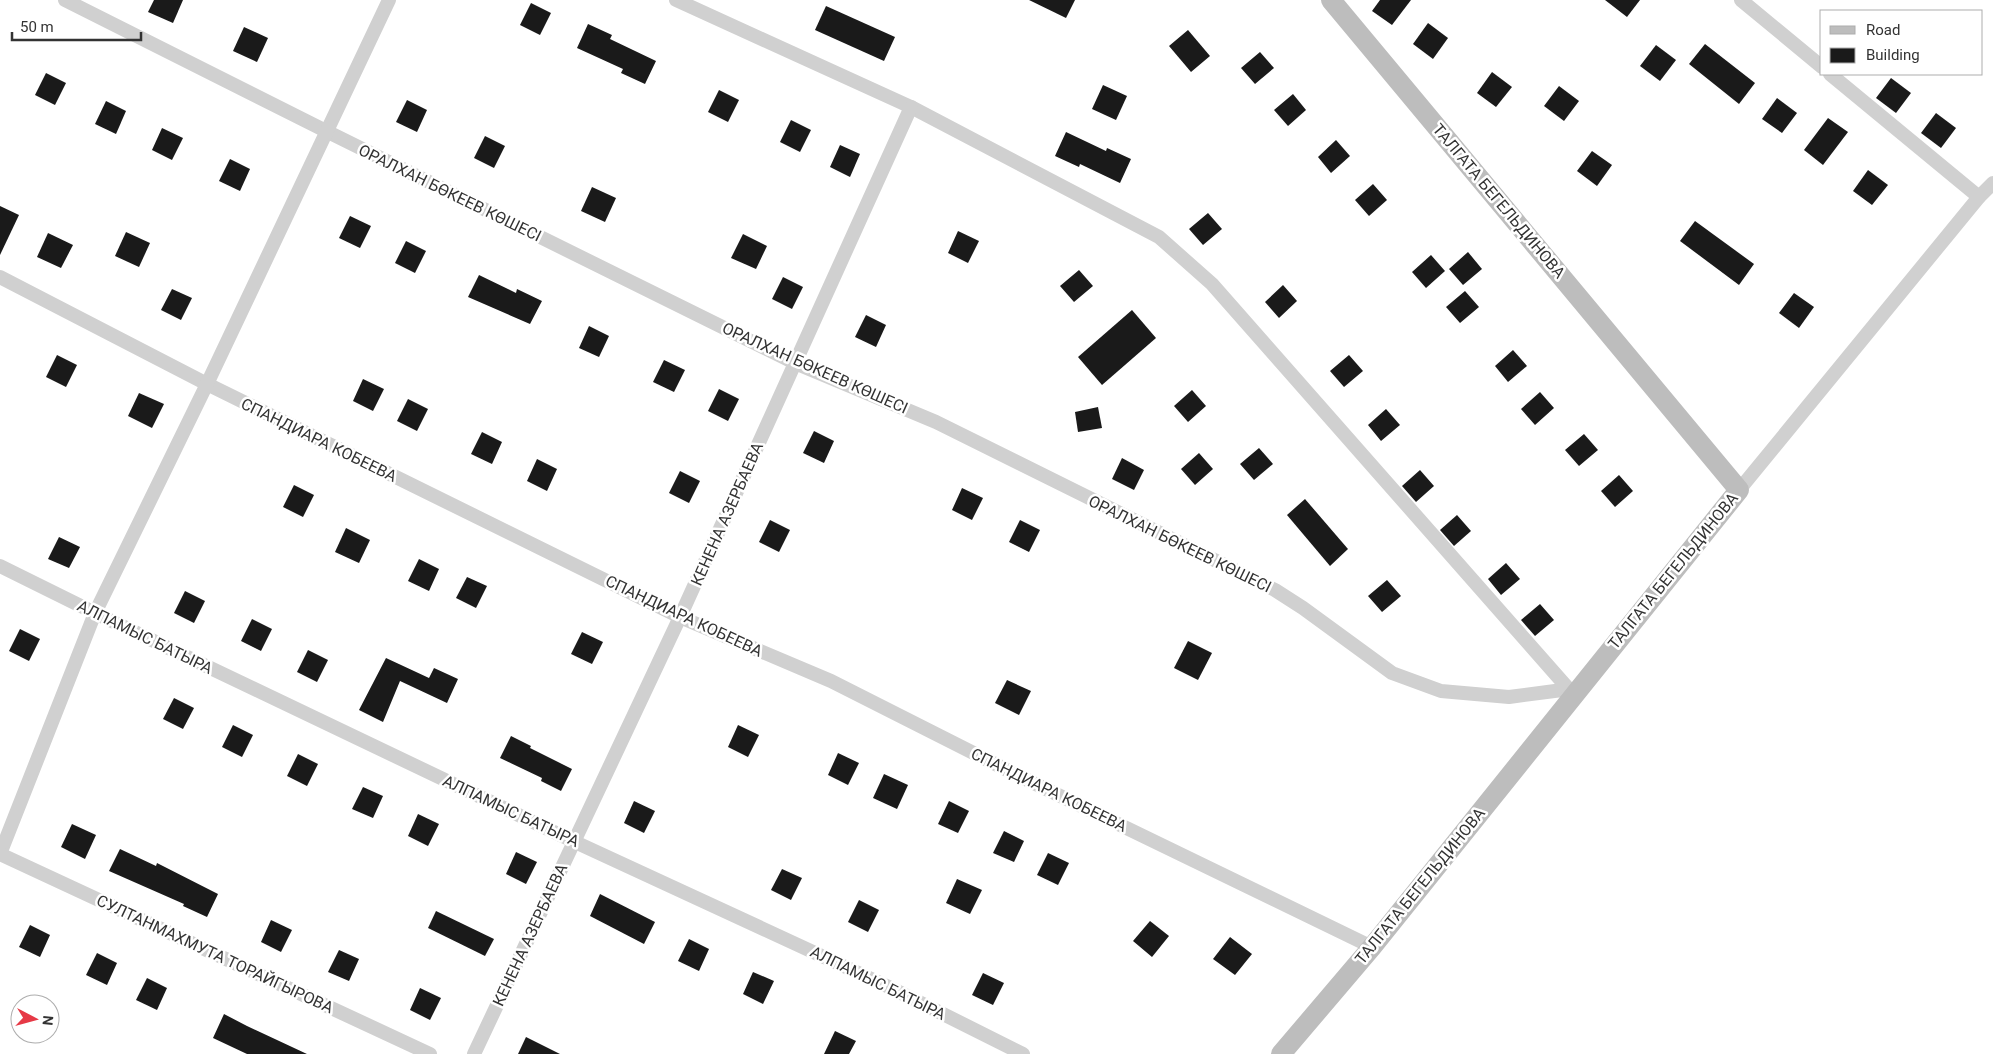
<svg xmlns="http://www.w3.org/2000/svg" width="1993" height="1054" viewBox="0 0 1993 1054" font-family="Roboto,sans-serif">
<style>
.building{fill:#1a1a1a}
.lines{fill:none;stroke-linecap:round;stroke-linejoin:round}
.street{stroke:#d0d0d0;stroke-width:14}
.secondary{stroke:#bdbdbd;stroke-width:20}
.labels{text-anchor:middle;dominant-baseline:central;stroke-width:5;stroke-linejoin:round;paint-order:stroke}
.street-label{font-size:16px;fill:#333;stroke:#fff}
</style>
<rect width="100%" height="100%" fill="#fff"/>
<g class="building">
<path d="M 154,0 L 183,0 L 173,23 L 148,12 Z"/>
<path d="M 1029,0 L 1075,0 L 1066,18 Z"/>
<path d="M 1380,0 L 1411,0 L 1392,25 L 1372,11 Z"/>
<path d="M 1605,0 L 1640,0 L 1627,17 Z"/>
<path d="M 531,3 L 551,13 L 540,35 L 520,25 Z"/>
<path d="M 826,6 L 895,37 L 884,61 L 815,30 Z"/>
<path d="M 1428,23 L 1448,38 L 1433,59 L 1413,44 Z"/>
<path d="M 588,24 L 612,35 L 610,39 L 656,61 L 645,84 L 621,73 L 623,69 L 577,48 Z"/>
<path d="M 244,27 L 268,38 L 257,62 L 233,51 Z"/>
<path d="M 1188,30 L 1210,56 L 1191,72 L 1169,46 Z"/>
<path d="M 1705,44 L 1755,83 L 1739,104 L 1689,64 Z"/>
<path d="M 1656,45 L 1676,60 L 1660,81 L 1640,66 Z"/>
<path d="M 1260,52 L 1274,68 L 1255,84 L 1241,68 Z"/>
<path d="M 1492,72 L 1512,87 L 1496,107 L 1477,93 Z"/>
<path d="M 46,73 L 66,83 L 55,105 L 35,95 Z"/>
<path d="M 1891,78 L 1911,93 L 1896,113 L 1876,98 Z"/>
<path d="M 1103,85 L 1127,96 L 1116,120 L 1092,109 Z"/>
<path d="M 1559,86 L 1579,101 L 1564,121 L 1544,106 Z"/>
<path d="M 719,90 L 739,100 L 728,122 L 708,112 Z"/>
<path d="M 1293,94 L 1306,110 L 1288,126 L 1274,110 Z"/>
<path d="M 1777,98 L 1797,113 L 1782,133 L 1762,119 Z"/>
<path d="M 407,100 L 427,110 L 417,132 L 396,122 Z"/>
<path d="M 106,101 L 126,111 L 116,134 L 95,124 Z"/>
<path d="M 1936,113 L 1956,128 L 1941,148 L 1921,133 Z"/>
<path d="M 1828,118 L 1848,132 L 1823,165 L 1804,150 Z"/>
<path d="M 791,120 L 811,130 L 800,152 L 780,142 Z"/>
<path d="M 162,128 L 183,138 L 172,160 L 152,150 Z"/>
<path d="M 1066,132 L 1106,151 L 1107,148 L 1131,159 L 1120,183 L 1080,164 L 1079,167 L 1055,156 Z"/>
<path d="M 485,136 L 505,146 L 494,168 L 474,158 Z"/>
<path d="M 1336,140 L 1350,156 L 1331,173 L 1318,157 Z"/>
<path d="M 840,145 L 860,154 L 850,177 L 830,167 Z"/>
<path d="M 1592,151 L 1612,165 L 1597,186 L 1577,171 Z"/>
<path d="M 230,159 L 250,169 L 240,191 L 219,181 Z"/>
<path d="M 1868,170 L 1888,185 L 1872,205 L 1853,191 Z"/>
<path d="M 1373,184 L 1387,200 L 1369,216 L 1355,200 Z"/>
<path d="M 592,187 L 616,198 L 605,222 L 581,211 Z"/>
<path d="M 0,206 L 19,215 L 0,255 Z"/>
<path d="M 1208,213 L 1222,229 L 1203,245 L 1189,229 Z"/>
<path d="M 350,216 L 371,226 L 360,248 L 339,238 Z"/>
<path d="M 1695,221 L 1754,264 L 1739,285 L 1680,241 Z"/>
<path d="M 958,231 L 979,241 L 968,263 L 948,253 Z"/>
<path d="M 126,232 L 150,243 L 139,267 L 115,256 Z"/>
<path d="M 48,233 L 73,245 L 61,268 L 37,257 Z"/>
<path d="M 743,234 L 767,246 L 756,269 L 731,258 Z"/>
<path d="M 406,241 L 426,251 L 415,273 L 395,263 Z"/>
<path d="M 1468,252 L 1482,269 L 1463,285 L 1449,269 Z"/>
<path d="M 1431,255 L 1445,271 L 1426,288 L 1412,272 Z"/>
<path d="M 1079,270 L 1093,286 L 1074,302 L 1060,286 Z"/>
<path d="M 479,275 L 516,293 L 517,289 L 542,301 L 530,324 L 468,297 Z"/>
<path d="M 783,277 L 803,287 L 792,309 L 772,299 Z"/>
<path d="M 1283,285 L 1297,301 L 1279,318 L 1265,302 Z"/>
<path d="M 172,289 L 192,298 L 181,320 L 161,310 Z"/>
<path d="M 1465,291 L 1479,307 L 1460,323 L 1446,307 Z"/>
<path d="M 1794,293 L 1814,307 L 1799,328 L 1779,313 Z"/>
<path d="M 1132,310 L 1156,338 L 1102,385 L 1078,357 Z"/>
<path d="M 866,315 L 886,325 L 876,347 L 855,337 Z"/>
<path d="M 589,326 L 609,336 L 599,357 L 579,348 Z"/>
<path d="M 1513,350 L 1527,366 L 1508,382 L 1495,366 Z"/>
<path d="M 57,355 L 77,365 L 66,387 L 46,377 Z"/>
<path d="M 1349,355 L 1363,371 L 1344,387 L 1330,371 Z"/>
<path d="M 664,360 L 685,370 L 674,392 L 653,382 Z"/>
<path d="M 363,379 L 384,389 L 373,411 L 353,401 Z"/>
<path d="M 719,389 L 739,399 L 728,421 L 708,411 Z"/>
<path d="M 1192,390 L 1206,406 L 1188,422 L 1174,406 Z"/>
<path d="M 1540,392 L 1554,408 L 1535,425 L 1521,409 Z"/>
<path d="M 139,393 L 164,404 L 152,428 L 128,416 Z"/>
<path d="M 408,399 L 428,409 L 417,431 L 397,421 Z"/>
<path d="M 1098,407 L 1102,428 L 1078,432 L 1075,412 Z"/>
<path d="M 1386,409 L 1400,425 L 1381,441 L 1368,425 Z"/>
<path d="M 814,431 L 834,441 L 824,463 L 803,453 Z"/>
<path d="M 482,432 L 502,442 L 492,464 L 471,454 Z"/>
<path d="M 1584,434 L 1598,450 L 1579,466 L 1565,450 Z"/>
<path d="M 1259,448 L 1273,464 L 1254,480 L 1240,464 Z"/>
<path d="M 1199,453 L 1213,469 L 1195,485 L 1181,469 Z"/>
<path d="M 1122,458 L 1144,470 L 1134,490 L 1112,479 Z"/>
<path d="M 537,459 L 557,469 L 547,491 L 527,481 Z"/>
<path d="M 1420,470 L 1434,486 L 1416,502 L 1402,486 Z"/>
<path d="M 680,471 L 700,481 L 689,503 L 669,493 Z"/>
<path d="M 1619,475 L 1633,491 L 1615,507 L 1601,491 Z"/>
<path d="M 294,485 L 314,495 L 303,517 L 283,507 Z"/>
<path d="M 962,488 L 983,498 L 972,520 L 952,510 Z"/>
<path d="M 1305,499 L 1348,549 L 1330,566 L 1287,515 Z"/>
<path d="M 1457,515 L 1471,531 L 1454,546 L 1440,530 Z"/>
<path d="M 770,520 L 790,530 L 779,552 L 759,542 Z"/>
<path d="M 1020,520 L 1040,530 L 1029,552 L 1009,542 Z"/>
<path d="M 346,528 L 370,540 L 359,563 L 335,552 Z"/>
<path d="M 59,537 L 80,547 L 69,568 L 48,559 Z"/>
<path d="M 419,559 L 439,569 L 429,591 L 408,581 Z"/>
<path d="M 1506,563 L 1520,579 L 1501,595 L 1488,579 Z"/>
<path d="M 467,577 L 487,586 L 476,608 L 456,598 Z"/>
<path d="M 1387,580 L 1401,596 L 1382,612 L 1368,596 Z"/>
<path d="M 185,591 L 205,601 L 194,623 L 174,613 Z"/>
<path d="M 1540,604 L 1554,620 L 1535,636 L 1521,620 Z"/>
<path d="M 252,619 L 272,629 L 261,651 L 241,641 Z"/>
<path d="M 20,629 L 40,639 L 29,661 L 9,651 Z"/>
<path d="M 582,632 L 603,642 L 592,664 L 571,654 Z"/>
<path d="M 1188,641 L 1212,653 L 1198,680 L 1174,668 Z"/>
<path d="M 308,650 L 328,660 L 317,682 L 297,672 Z"/>
<path d="M 386,658 L 429,678 L 434,668 L 458,679 L 447,703 L 400,681 L 383,722 L 359,710 Z"/>
<path d="M 1007,680 L 1031,691 L 1019,715 L 995,703 Z"/>
<path d="M 174,698 L 194,708 L 183,729 L 163,719 Z"/>
<path d="M 233,725 L 253,735 L 242,757 L 222,747 Z"/>
<path d="M 738,725 L 759,735 L 748,757 L 728,747 Z"/>
<path d="M 511,736 L 531,746 L 530,748 L 572,769 L 561,791 L 541,781 L 542,778 L 500,758 Z"/>
<path d="M 838,753 L 859,763 L 848,785 L 828,775 Z"/>
<path d="M 298,754 L 318,764 L 307,786 L 287,776 Z"/>
<path d="M 884,774 L 908,785 L 897,809 L 873,798 Z"/>
<path d="M 363,787 L 383,796 L 373,818 L 352,809 Z"/>
<path d="M 634,801 L 655,811 L 644,833 L 624,823 Z"/>
<path d="M 949,801 L 969,811 L 958,833 L 938,824 Z"/>
<path d="M 418,814 L 439,824 L 428,846 L 408,836 Z"/>
<path d="M 72,824 L 96,835 L 85,859 L 61,847 Z"/>
<path d="M 1004,831 L 1024,841 L 1014,862 L 993,853 Z"/>
<path d="M 120,849 L 156,866 L 157,863 L 218,894 L 207,917 L 183,906 L 184,904 L 109,871 Z"/>
<path d="M 516,852 L 537,862 L 526,884 L 506,874 Z"/>
<path d="M 1048,853 L 1069,863 L 1058,885 L 1037,875 Z"/>
<path d="M 782,869 L 802,878 L 791,900 L 771,890 Z"/>
<path d="M 957,879 L 982,890 L 970,914 L 946,903 Z"/>
<path d="M 600,894 L 655,922 L 644,944 L 590,916 Z"/>
<path d="M 859,900 L 879,910 L 868,932 L 848,922 Z"/>
<path d="M 436,911 L 494,939 L 485,956 L 428,928 Z"/>
<path d="M 271,920 L 292,930 L 281,952 L 261,942 Z"/>
<path d="M 1150,921 L 1169,936 L 1152,957 L 1133,941 Z"/>
<path d="M 30,925 L 50,935 L 40,957 L 19,947 Z"/>
<path d="M 1230,937 L 1252,954 L 1235,975 L 1213,959 Z"/>
<path d="M 689,939 L 709,949 L 699,971 L 678,961 Z"/>
<path d="M 339,950 L 359,959 L 349,981 L 328,972 Z"/>
<path d="M 97,953 L 117,963 L 107,985 L 86,975 Z"/>
<path d="M 753,972 L 774,981 L 763,1004 L 743,994 Z"/>
<path d="M 983,973 L 1004,983 L 993,1005 L 972,995 Z"/>
<path d="M 147,978 L 167,988 L 157,1010 L 136,1000 Z"/>
<path d="M 420,988 L 441,998 L 430,1020 L 410,1010 Z"/>
<path d="M 224,1014 L 247,1026 L 307,1054 L 247,1054 L 213,1038 Z"/>
<path d="M 835,1031 L 856,1041 L 849,1054 L 824,1054 Z"/>
<path d="M 526,1037 L 560,1054 L 518,1054 Z"/>
</g>
<g class="lines">
<g class="street">
<path d="M 65,0 L 326,131 L 795,363 L 936,422 L 1275,590 L 1303,608 L 1392,673 L 1441,691 L 1509,697 L 1570,689"/>
<path d="M 676,0 L 911,107 L 1159,237 L 1212,284 L 1573,694"/>
<path d="M 1741,0 L 1822,67"/>
<path d="M 1830,74 L 1979,197"/>
<path d="M 0,277 L 207,384 L 680,617 L 831,681 L 1019,776 L 1372,947"/>
<path d="M 1739,490 L 1979,197 L 1993,183"/>
<path d="M 0,566 L 95,613 L 575,842 L 891,988 L 1023,1054"/>
<path d="M 0,854 L 95,613 L 207,384 L 389,0"/>
<path d="M 0,854 L 430,1054"/>
<path d="M 474,1054 L 680,617 L 911,107"/>
</g>
<path class="secondary" d="M 1281,1054 L 1372,947 L 1739,490 L 1331,0"/>
</g>
<g class="labels">
<g class="street-label">
<text transform="translate(450 193) rotate(26)">ОРАЛХАН БӨКЕЕВ КӨШЕСІ</text>
<text transform="translate(1499 201) rotate(50)">ТАЛГАТА БЕГЕЛЬДИНОВА</text>
<text transform="translate(815 368) rotate(24)">ОРАЛХАН БӨКЕЕВ КӨШЕСІ</text>
<text transform="translate(319 440) rotate(26)">СПАНДИАРА КОБЕЕВА</text>
<text transform="translate(727 514) rotate(-66)">КЕНЕНА АЗЕРБАЕВА</text>
<text transform="translate(1180 544) rotate(26)">ОРАЛХАН БӨКЕЕВ КӨШЕСІ</text>
<text transform="translate(1673 571) rotate(-51)">ТАЛГАТА БЕГЕЛЬДИНОВА</text>
<text transform="translate(684 616) rotate(25)">СПАНДИАРА КОБЕЕВА</text>
<text transform="translate(145 637) rotate(26)">АЛПАМЫС БАТЫРА</text>
<text transform="translate(1049 790) rotate(26)">СПАНДИАРА КОБЕЕВА</text>
<text transform="translate(511 811) rotate(25)">АЛПАМЫС БАТЫРА</text>
<text transform="translate(1420 886) rotate(-51)">ТАЛГАТА БЕГЕЛЬДИНОВА</text>
<text transform="translate(530 935) rotate(-65)">КЕНЕНА АЗЕРБАЕВА</text>
<text transform="translate(215 954) rotate(25)">СУЛТАНМАХМУТА ТОРАЙГЫРОВА</text>
<text transform="translate(878 983) rotate(26)">АЛПАМЫС БАТЫРА</text>
</g>
</g>
<rect x="1820" y="10" width="162" height="65" fill="#ffffff" stroke="#adadad"/>
<rect x="1830" y="26" width="25" height="8" fill="#bdbdbd" stroke="#adadad"/>
<text x="1866" y="35" font-size="15" fill="#333333">Road</text>
<rect x="1830" y="48" width="25" height="15" fill="#1a1a1a" stroke="#adadad"/>
<text x="1866" y="60" font-size="15" fill="#333333">Building</text>
<g transform="translate(35 1019) rotate(96)"><circle r="24" fill="#ffffff" stroke="#adadad"/>
<path d="M0-4L9 19L0 12L-9 19Z" fill="#e63946"/>
<text y="-8" font-size="14" font-weight="bold" text-anchor="middle" fill="#333333">N</text>
</g>
<path d="M12 32v8h129v-8" fill="none" stroke="#333333" stroke-width="2.5"/>
<text x="20" y="32" font-size="15" fill="#333333" stroke="#ffffff" stroke-width="4" paint-order="stroke">50 m</text>
</svg>
